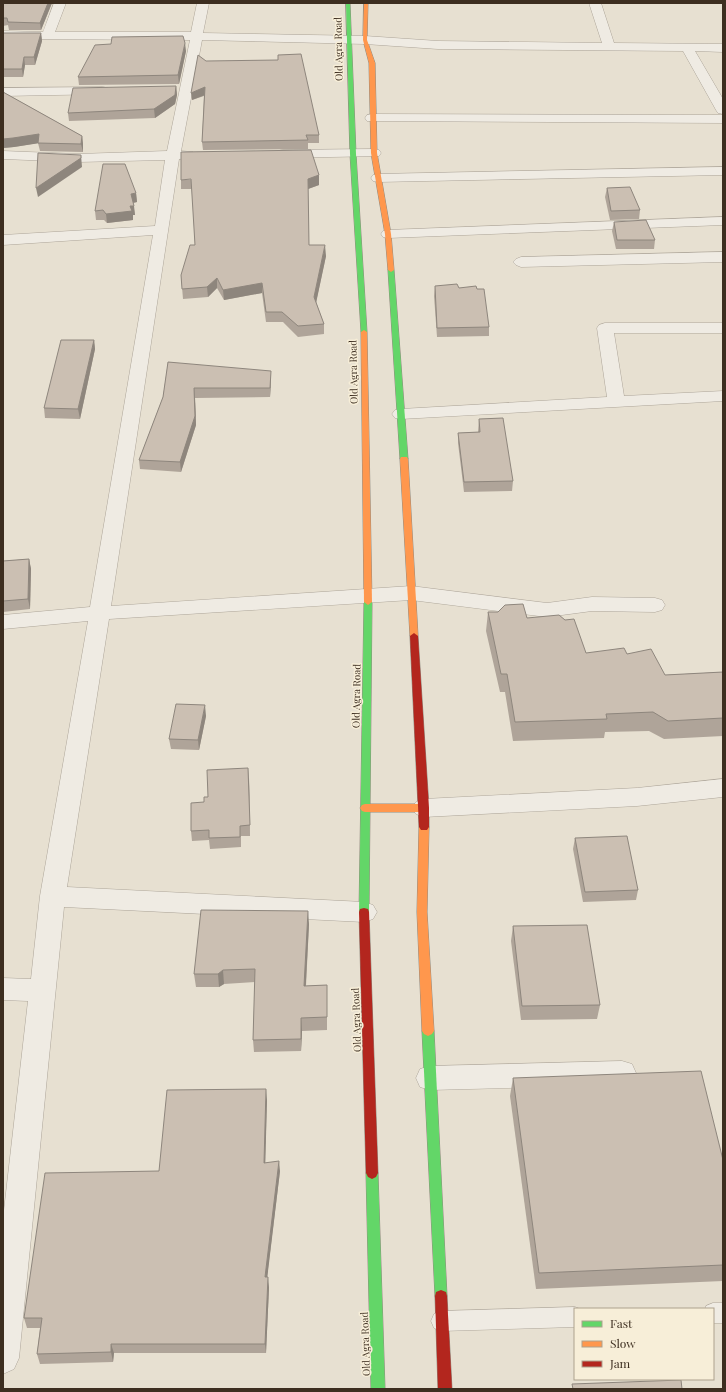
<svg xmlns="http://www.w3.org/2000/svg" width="726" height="1392" viewBox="0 0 726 1392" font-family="'Playfair Display',serif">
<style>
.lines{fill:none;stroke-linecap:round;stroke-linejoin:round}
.lane-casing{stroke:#ada599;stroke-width:1}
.street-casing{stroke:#ada599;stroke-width:1}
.fast-casing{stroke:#928b80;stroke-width:1}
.slow-casing{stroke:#928b80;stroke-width:1}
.jam-casing{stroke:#928b80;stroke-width:1}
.lane{fill:#efebe3;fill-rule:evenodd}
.street{fill:#efebe3;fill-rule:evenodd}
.fast{fill:#63d668;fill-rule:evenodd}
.slow{fill:#ff974d;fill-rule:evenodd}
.jam{fill:#b3261e;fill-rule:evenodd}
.wall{fill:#afa499}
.shaded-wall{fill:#8e867d}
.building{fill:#cbbfb2;stroke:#8e867d}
.labels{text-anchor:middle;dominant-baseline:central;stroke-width:3;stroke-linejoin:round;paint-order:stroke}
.street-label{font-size:10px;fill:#3d2e20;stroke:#f7eed8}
</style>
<rect width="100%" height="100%" fill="#e7e0d1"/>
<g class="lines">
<g class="lane-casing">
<g id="lane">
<path d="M 713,1303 L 723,1303 L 723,1323 L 713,1323 L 713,1309 L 705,1309 L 706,1306 Z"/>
<path d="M 575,1307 L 580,1309 L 575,1309 L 575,1327 L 441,1331 L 434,1328 L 431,1321 L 434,1314 L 441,1311 Z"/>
</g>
</g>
<g class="street-casing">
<g id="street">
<path d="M 54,3 L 66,3 L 55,32 L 191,32 L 197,3 L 209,3 L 203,33 L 365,36 L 438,41 L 602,43 L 589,3 L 601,3 L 614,43 L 723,44 L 723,52 L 695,51 L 723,99 L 723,114 L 718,113 L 716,110 L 683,51 L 438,49 L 365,44 L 202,40 L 181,151 L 193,152 L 195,155 L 193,158 L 179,159 L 111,606 L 411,586 L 547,603 L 592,597 L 655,598 L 662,600 L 665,605 L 662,610 L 655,612 L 592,611 L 547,617 L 411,600 L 109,619 L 67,887 L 364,902 L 373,905 L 377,912 L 373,919 L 364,922 L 64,907 L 19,1358 L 14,1369 L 3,1374 L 3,1219 L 28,1001 L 3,1000 L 3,978 L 31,979 L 40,896 L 88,621 L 3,629 L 3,615 L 90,607 L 153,235 L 3,245 L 3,235 L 155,226 L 165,160 L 78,162 L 3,159 L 3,151 L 78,154 L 167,151 L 190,40 L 3,39 L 3,31 L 43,32 Z"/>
<path d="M 103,87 L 108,88 L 109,91 L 108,94 L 3,96 L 3,88 Z"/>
<path d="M 372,114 L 723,115 L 723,123 L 367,121 L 365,118 L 367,115 Z"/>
<path d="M 374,149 L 379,150 L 381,153 L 379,156 L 282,158 L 277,157 L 275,154 L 277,151 L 282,150 Z"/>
<path d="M 723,167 L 723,175 L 378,182 L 373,181 L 371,178 L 373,175 L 378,174 Z"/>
<path d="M 723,217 L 723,225 L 388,238 L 383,237 L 381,234 L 383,231 L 388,230 Z"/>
<path d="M 723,252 L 723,262 L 521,267 L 516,265 L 513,262 L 516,259 L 521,257 Z"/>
<path d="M 605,323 L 723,323 L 723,333 L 614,333 L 624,396 L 723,391 L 723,401 L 401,419 L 395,418 L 392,414 L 395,410 L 401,409 L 607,397 L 597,328 L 599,325 Z"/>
<path d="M 723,779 L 723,797 L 637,806 L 424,817 L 416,814 L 412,808 L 416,802 L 424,799 L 637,788 Z"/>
<path d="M 622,1061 L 632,1064 L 636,1073 L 632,1082 L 622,1085 L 430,1090 L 420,1087 L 416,1078 L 420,1069 L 430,1066 Z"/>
</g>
</g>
<g class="fast-casing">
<g id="fast">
<path d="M 346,3 L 350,3 L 356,154 L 367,332 L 364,334 L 361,332 L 350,154 Z"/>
<path d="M 391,268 L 394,270 L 408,459 L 404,461 L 400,459 L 388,270 Z"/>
<path d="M 368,599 L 372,602 L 369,912 L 368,915 L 364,916 L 360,915 L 359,912 L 364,602 Z"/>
<path d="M 428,1026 L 432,1028 L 434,1031 L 447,1296 L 446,1300 L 441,1302 L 436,1300 L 435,1296 L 422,1031 L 424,1028 Z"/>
<path d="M 372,1167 L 376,1169 L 378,1173 L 385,1389 L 371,1389 L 366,1173 L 368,1169 Z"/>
</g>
</g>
<g class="slow-casing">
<g id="slow">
<path d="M 364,3 L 368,3 L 367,40 L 375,63 L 377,153 L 391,234 L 394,270 L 391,272 L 388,270 L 385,234 L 371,153 L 369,63 L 363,40 Z"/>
<path d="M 364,330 L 367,332 L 372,602 L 368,605 L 364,602 L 361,332 Z"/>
<path d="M 401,457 L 407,457 L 408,459 L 418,636 L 414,639 L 410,636 L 400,459 Z"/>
<path d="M 365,804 L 424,804 L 427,805 L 429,808 L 427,811 L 424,812 L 365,812 L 362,811 L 360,808 L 362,805 Z"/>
<path d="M 424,823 L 427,824 L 429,827 L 427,912 L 434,1031 L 432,1034 L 428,1036 L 424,1034 L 422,1031 L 417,912 L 419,827 L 421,824 Z"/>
</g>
</g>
<g class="jam-casing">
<g id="jam">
<path d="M 414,633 L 418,636 L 429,808 L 429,827 L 427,830 L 421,830 L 419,827 L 410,636 Z"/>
<path d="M 364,908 L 368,909 L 369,912 L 378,1173 L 376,1177 L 372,1179 L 368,1177 L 366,1173 L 359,912 L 360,909 Z"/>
<path d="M 441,1290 L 446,1292 L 447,1296 L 452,1389 L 438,1389 L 435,1296 L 436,1292 Z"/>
</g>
</g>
<use href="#lane" class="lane"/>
<use href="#street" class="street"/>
<use href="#fast" class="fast"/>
<use href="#slow" class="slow"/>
<use href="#jam" class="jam"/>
</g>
<g class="wall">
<path d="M 3,3 L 52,3 L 41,30 L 9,30 L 8,25 L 3,26 Z"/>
<path d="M 3,33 L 41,33 L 42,41 L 35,65 L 25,65 L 23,77 L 3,77 Z"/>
<path d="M 186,51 L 179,84 L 79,85 L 78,77 Z"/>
<path d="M 206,61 L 319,135 L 319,143 L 308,143 L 308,149 L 203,150 L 202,142 L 204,96 L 192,100 Z"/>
<path d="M 176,86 L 177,95 L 175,104 L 155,118 L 69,121 L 68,113 Z"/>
<path d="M 3,92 L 82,136 L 83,144 L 83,152 L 40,151 L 38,143 L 14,147 L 3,148 Z"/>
<path d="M 319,175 L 319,185 L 308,189 L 309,245 L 326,256 L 316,302 L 324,324 L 324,334 L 298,337 L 283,322 L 266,322 L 262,293 L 224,300 L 217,288 L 208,297 L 183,299 L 181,275 L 195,245 L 192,189 L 181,189 L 181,180 Z"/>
<path d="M 607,188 L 640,210 L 639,219 L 610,220 L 605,197 Z"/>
<path d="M 136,193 L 137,202 L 133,203 L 135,215 L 133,215 L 133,220 L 107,223 L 104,220 L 96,220 L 95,211 Z"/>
<path d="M 614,222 L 655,240 L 654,249 L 616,249 L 612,231 Z"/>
<path d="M 435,286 L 459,288 L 489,327 L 489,336 L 437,337 L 434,296 Z"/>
<path d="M 94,340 L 95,349 L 80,419 L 45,418 L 44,408 Z"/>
<path d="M 168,362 L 271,380 L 270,397 L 195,398 L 196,425 L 181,472 L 140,469 L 139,460 L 163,397 Z"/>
<path d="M 479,419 L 513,481 L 512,491 L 464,492 L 458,443 L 458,433 L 478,432 Z"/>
<path d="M 29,559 L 31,569 L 30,609 L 3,612 L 3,561 Z"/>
<path d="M 488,612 L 527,618 L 586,653 L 627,654 L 665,675 L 723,672 L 723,736 L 664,739 L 649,731 L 605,732 L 604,738 L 513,741 L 505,692 L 500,692 L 486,631 Z"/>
<path d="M 206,716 L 199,750 L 171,749 L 169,739 Z"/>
<path d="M 249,778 L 250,836 L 241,836 L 241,847 L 210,849 L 209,840 L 192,841 L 191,831 L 204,802 L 208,797 Z"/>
<path d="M 575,838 L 638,890 L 636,900 L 583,902 L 573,849 Z"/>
<path d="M 309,924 L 306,986 L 327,985 L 327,1030 L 302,1031 L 301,1051 L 254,1052 L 253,1040 L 255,982 L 224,984 L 219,987 L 196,987 L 194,974 Z"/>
<path d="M 513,926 L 600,1005 L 597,1019 L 521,1020 L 511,941 Z"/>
<path d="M 513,1078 L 723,1160 L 723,1281 L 536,1289 L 510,1096 Z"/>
<path d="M 267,1100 L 265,1163 L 280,1171 L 267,1277 L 269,1288 L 266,1353 L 114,1353 L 113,1362 L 40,1364 L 37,1354 L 40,1328 L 27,1328 L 24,1318 L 159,1171 Z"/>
</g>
<g class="shaded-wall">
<path d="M 48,3 L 52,3 L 41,30 L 40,23 Z"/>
<path d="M 41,33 L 42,41 L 35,65 L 34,57 Z"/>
<path d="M 185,43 L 186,51 L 179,84 L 178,75 Z"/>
<path d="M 24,57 L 25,65 L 23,77 L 22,69 Z"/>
<path d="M 176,86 L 177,95 L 175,104 L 155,118 L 154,109 Z"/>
<path d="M 205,87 L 205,95 L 192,100 L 191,93 Z"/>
<path d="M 39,134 L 40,143 L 14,147 L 3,148 L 3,139 Z"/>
<path d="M 82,136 L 83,144 L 83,152 L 81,144 Z"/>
<path d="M 81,155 L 82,167 L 38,197 L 36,188 Z"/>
<path d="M 319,175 L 319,185 L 308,189 L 308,179 Z"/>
<path d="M 136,193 L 137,202 L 132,203 L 131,194 Z"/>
<path d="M 3,204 L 4,209 L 3,218 Z"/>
<path d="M 130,206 L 134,206 L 135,215 L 133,215 L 133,220 L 107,223 L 106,214 Z"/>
<path d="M 325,245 L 326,256 L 315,308 L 314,297 Z"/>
<path d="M 217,278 L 217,288 L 208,297 L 207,287 Z"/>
<path d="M 262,283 L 262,293 L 224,300 L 223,290 Z"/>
<path d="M 94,340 L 95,349 L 80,419 L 78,409 Z"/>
<path d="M 271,371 L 271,380 L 270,397 L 270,388 Z"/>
<path d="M 194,388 L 195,398 L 196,425 L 181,472 L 180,462 Z"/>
<path d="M 29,559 L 31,569 L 30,609 L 28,599 Z"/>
<path d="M 205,705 L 206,716 L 199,750 L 198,740 Z"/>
<path d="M 248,768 L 249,778 L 250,836 L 250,825 Z"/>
<path d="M 308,911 L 309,924 L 305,999 L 304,986 Z"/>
<path d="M 223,970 L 224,984 L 219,987 L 218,974 Z"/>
<path d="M 301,1018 L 302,1031 L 301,1051 Z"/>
<path d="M 266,1089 L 267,1100 L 265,1173 L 264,1163 Z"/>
<path d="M 279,1161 L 280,1171 L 266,1288 L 265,1277 Z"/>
<path d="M 268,1277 L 269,1288 L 266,1353 L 265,1344 Z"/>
<path d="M 111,1344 L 114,1353 L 113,1362 L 111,1352 Z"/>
</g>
<g class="building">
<path d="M 3,3 L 48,3 L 40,23 L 8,22 L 7,18 L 3,18 Z"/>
<path d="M 3,33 L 41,33 L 34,57 L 24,57 L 22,69 L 3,69 Z"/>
<path d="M 183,36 L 185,43 L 178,75 L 78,77 L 95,45 L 111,44 L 112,37 Z"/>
<path d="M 301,54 L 319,135 L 306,135 L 308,140 L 202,142 L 205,87 L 191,93 L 198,55 L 206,61 L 278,60 L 278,55 Z"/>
<path d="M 176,86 L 175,95 L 154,109 L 68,113 L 73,88 Z"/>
<path d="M 3,92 L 82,136 L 81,144 L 38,143 L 39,134 L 13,138 L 3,139 Z"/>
<path d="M 311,150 L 319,175 L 308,179 L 309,245 L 325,245 L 314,297 L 324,324 L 298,326 L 282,312 L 266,312 L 262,283 L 223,290 L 217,278 L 207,287 L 182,289 L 181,275 L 190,245 L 195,245 L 191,179 L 181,180 L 181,152 Z"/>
<path d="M 38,153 L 81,155 L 81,158 L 36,188 Z"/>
<path d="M 103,164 L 125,164 L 136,193 L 131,194 L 134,206 L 130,206 L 132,211 L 106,214 L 103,210 L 95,211 Z"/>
<path d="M 630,187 L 640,210 L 611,211 L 607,188 Z"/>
<path d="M 646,220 L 655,240 L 617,240 L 614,222 Z"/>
<path d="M 457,284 L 459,288 L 476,286 L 477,289 L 484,289 L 489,327 L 437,328 L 435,286 Z"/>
<path d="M 61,340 L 94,340 L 78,409 L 44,408 Z"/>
<path d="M 168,362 L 271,371 L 270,388 L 194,388 L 195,416 L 180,462 L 139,460 L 163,397 Z"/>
<path d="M 503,418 L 513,481 L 464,482 L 458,433 L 480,432 L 479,419 Z"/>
<path d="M 29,559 L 28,599 L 3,601 L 3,561 Z"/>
<path d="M 523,604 L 527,618 L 559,615 L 565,620 L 574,619 L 586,653 L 624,648 L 627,654 L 651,649 L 665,675 L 723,672 L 723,718 L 668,721 L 653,712 L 606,714 L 607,719 L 515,722 L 507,674 L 501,674 L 488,612 L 498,612 L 505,605 Z"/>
<path d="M 176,704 L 205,705 L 198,740 L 169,739 Z"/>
<path d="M 248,768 L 250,825 L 240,826 L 240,837 L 209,838 L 209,830 L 191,831 L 191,803 L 204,802 L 204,797 L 208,797 L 207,770 Z"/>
<path d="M 627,836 L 638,890 L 585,892 L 575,838 Z"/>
<path d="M 201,910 L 308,911 L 304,986 L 327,985 L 327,1017 L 301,1018 L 301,1039 L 253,1040 L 255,969 L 223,970 L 218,974 L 194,974 Z"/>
<path d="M 587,925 L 600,1005 L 522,1006 L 513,926 Z"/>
<path d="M 701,1071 L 723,1160 L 723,1265 L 539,1273 L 513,1078 Z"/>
<path d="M 266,1089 L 264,1163 L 279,1161 L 265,1277 L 268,1277 L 265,1344 L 111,1344 L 111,1352 L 37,1354 L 42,1318 L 24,1318 L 45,1173 L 159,1171 L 167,1090 Z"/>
<path d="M 681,1380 L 682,1389 L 573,1389 L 572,1384 Z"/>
</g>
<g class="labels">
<g class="street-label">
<text transform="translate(338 49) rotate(-91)">Old Agra Road</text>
<text transform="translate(353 372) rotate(-91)">Old Agra Road</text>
<text transform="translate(356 696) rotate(-89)">Old Agra Road</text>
<text transform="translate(356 1020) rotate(-92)">Old Agra Road</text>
<text transform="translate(365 1344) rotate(-92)">Old Agra Road</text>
</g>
</g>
<rect width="726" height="1392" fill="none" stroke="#3d2e20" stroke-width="8"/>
<rect x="574" y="1308" width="140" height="72" fill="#f7eed8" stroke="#ada18e"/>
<rect x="582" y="1321" width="20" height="6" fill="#63d668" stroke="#ada18e"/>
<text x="610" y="1328" font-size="12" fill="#3d2e20">Fast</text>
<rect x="582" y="1341" width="20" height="6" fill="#ff974d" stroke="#ada18e"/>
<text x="610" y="1348" font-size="12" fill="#3d2e20">Slow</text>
<rect x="582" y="1361" width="20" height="6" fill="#b3261e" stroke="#ada18e"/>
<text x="610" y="1368" font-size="12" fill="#3d2e20">Jam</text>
</svg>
